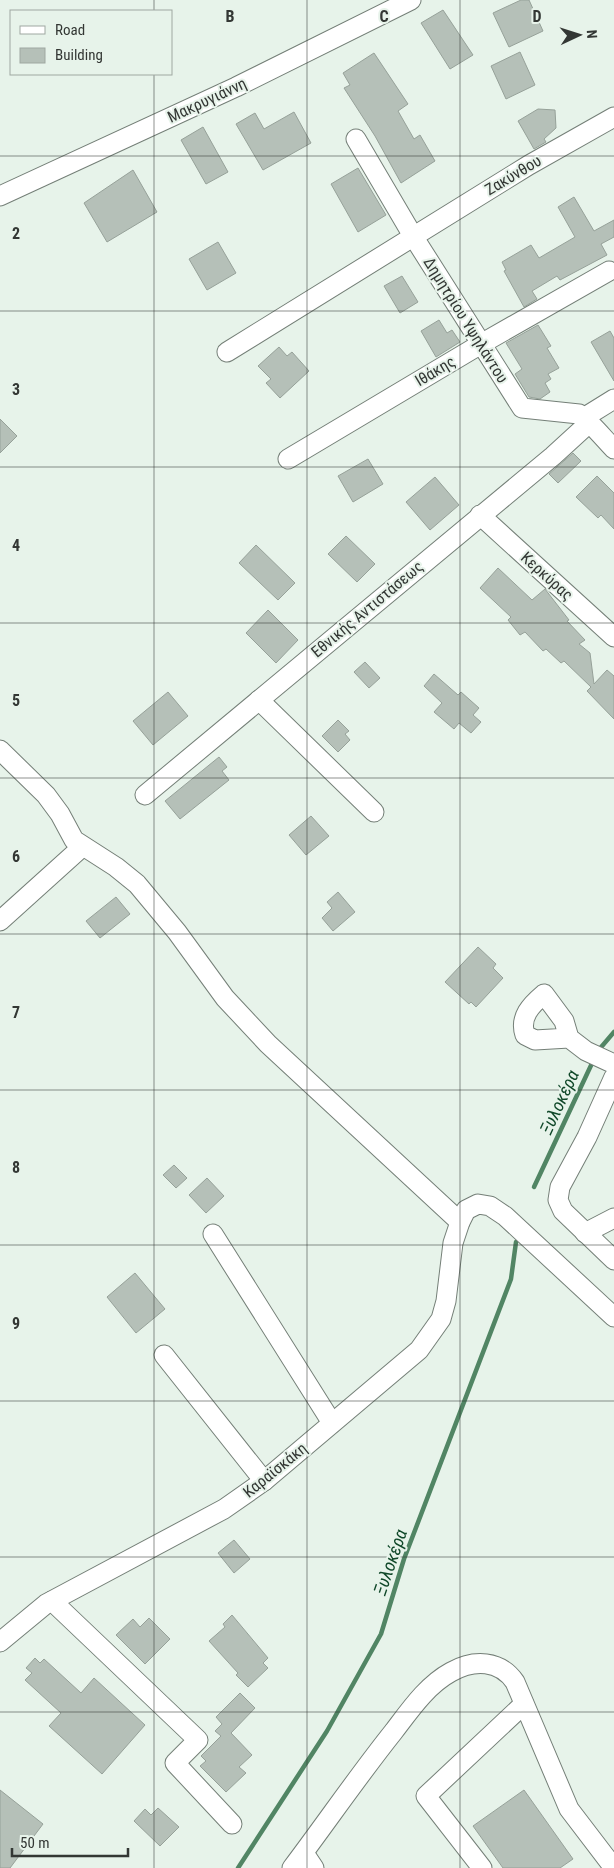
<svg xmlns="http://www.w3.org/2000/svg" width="614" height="1868" viewBox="0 0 614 1868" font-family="'Roboto Condensed',sans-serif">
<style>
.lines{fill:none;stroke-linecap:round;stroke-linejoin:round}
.stream{stroke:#518564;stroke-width:4.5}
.building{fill:#b5c0b8;stroke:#96a199}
.minor-casing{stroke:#747f77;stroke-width:21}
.minor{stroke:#fff;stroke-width:19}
.grid{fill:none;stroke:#333734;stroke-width:1;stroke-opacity:0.55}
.labels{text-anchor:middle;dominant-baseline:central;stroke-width:4;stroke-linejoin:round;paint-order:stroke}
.street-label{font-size:16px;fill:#333734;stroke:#e7f3ea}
.water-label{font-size:18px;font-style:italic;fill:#104829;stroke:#e7f3ea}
.grid-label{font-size:16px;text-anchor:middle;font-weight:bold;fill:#333734;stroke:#e7f3ea;stroke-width:4;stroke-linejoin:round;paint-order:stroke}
</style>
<rect width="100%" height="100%" fill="#e7f3ea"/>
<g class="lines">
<g class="stream">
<path d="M 597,1052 L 614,1032"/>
<path d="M 534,1187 L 594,1059"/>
<path d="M 238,1868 L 327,1731 L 381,1634 L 404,1559 L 511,1279 L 516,1242"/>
</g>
</g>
<g class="building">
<path d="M 521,0 L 529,0 L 543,31 L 509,47 L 493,13 Z"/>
<path d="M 443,10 L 473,55 L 450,69 L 421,23 Z"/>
<path d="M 520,52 L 535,85 L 506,99 L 491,66 Z"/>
<path d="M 374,53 L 408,104 L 398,111 L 414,139 L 420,135 L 435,161 L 401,183 L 375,136 L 344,88 L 350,85 L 343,73 Z"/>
<path d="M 538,109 L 555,110 L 556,128 L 544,139 L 546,142 L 534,149 L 518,121 Z"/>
<path d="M 294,112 L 311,143 L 263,170 L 236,124 L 255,113 L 264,129 Z"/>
<path d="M 203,127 L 228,172 L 206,184 L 181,140 Z"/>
<path d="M 358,168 L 386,215 L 358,232 L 331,184 Z"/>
<path d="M 133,170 L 157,212 L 107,242 L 84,203 Z"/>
<path d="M 574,197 L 594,231 L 614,220 L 614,237 L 601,244 L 607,255 L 560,280 L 557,276 L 532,291 L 537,299 L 524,307 L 504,271 L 506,270 L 502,262 L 531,245 L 539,258 L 575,237 L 558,207 Z"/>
<path d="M 218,242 L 236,273 L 207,290 L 189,259 Z"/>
<path d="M 402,276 L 418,302 L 400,313 L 384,286 Z"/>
<path d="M 439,320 L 447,333 L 452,330 L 460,342 L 436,357 L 421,331 Z"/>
<path d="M 538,325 L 551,346 L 547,348 L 559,368 L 548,374 L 551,379 L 545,383 L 550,392 L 540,399 L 529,397 L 515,374 L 522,369 L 506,343 Z"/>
<path d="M 610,331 L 614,338 L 614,381 L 591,342 Z"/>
<path d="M 279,347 L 287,356 L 292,352 L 309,371 L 280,398 L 266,383 L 271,379 L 258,366 Z"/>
<path d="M 0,419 L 17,436 L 0,453 Z"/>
<path d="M 573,453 L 581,461 L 558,483 L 549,474 Z"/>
<path d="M 368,459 L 383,484 L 353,502 L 338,476 Z"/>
<path d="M 597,476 L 614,493 L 614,529 L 601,515 L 598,518 L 576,497 Z"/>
<path d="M 435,477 L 459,505 L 430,530 L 406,502 Z"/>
<path d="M 346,536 L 375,564 L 357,582 L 328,554 Z"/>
<path d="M 256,545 L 295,583 L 278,600 L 239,563 Z"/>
<path d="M 498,568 L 532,600 L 545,589 L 569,620 L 567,621 L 585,640 L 579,644 L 590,653 L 594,684 L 607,670 L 614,676 L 614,719 L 587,691 L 591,687 L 564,661 L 561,663 L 546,649 L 543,651 L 525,632 L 520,635 L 508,620 L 511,617 L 480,588 Z"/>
<path d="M 268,610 L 298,640 L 276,663 L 246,633 Z"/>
<path d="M 365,662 L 380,678 L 369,688 L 354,672 Z"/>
<path d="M 434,674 L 458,695 L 461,692 L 479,708 L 473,715 L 481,722 L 471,733 L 459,723 L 454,729 L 434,712 L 442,703 L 424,686 Z"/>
<path d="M 168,692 L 188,716 L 153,745 L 133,721 Z"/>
<path d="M 338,720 L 349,731 L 345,734 L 350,740 L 338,752 L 322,736 Z"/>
<path d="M 219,757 L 227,767 L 222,771 L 229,780 L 180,819 L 165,801 Z"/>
<path d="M 311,816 L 329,836 L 306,855 L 289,835 Z"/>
<path d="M 338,892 L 355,912 L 333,931 L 322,918 L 332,908 L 327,902 Z"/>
<path d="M 116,897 L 130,914 L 100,938 L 86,921 Z"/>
<path d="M 478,947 L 496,964 L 493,968 L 503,978 L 476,1007 L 471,1002 L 469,1004 L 445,982 Z"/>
<path d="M 174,1165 L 187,1178 L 176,1188 L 163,1175 Z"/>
<path d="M 207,1178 L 224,1196 L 206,1213 L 189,1195 Z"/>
<path d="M 135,1273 L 165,1309 L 136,1333 L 107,1297 Z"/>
<path d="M 234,1540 L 250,1559 L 234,1573 L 218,1553 Z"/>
<path d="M 232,1615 L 268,1658 L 263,1663 L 268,1668 L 248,1687 L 236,1675 L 238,1673 L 209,1641 L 225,1627 L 223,1624 Z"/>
<path d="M 149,1618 L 170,1639 L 145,1664 L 116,1635 L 133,1619 L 140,1627 Z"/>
<path d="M 35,1658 L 40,1663 L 44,1659 L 81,1693 L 94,1678 L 145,1725 L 102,1774 L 49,1726 L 61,1713 L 25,1680 L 32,1673 L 26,1668 Z"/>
<path d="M 240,1693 L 255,1708 L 231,1733 L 252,1755 L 239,1767 L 246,1773 L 226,1792 L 200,1766 L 206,1761 L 201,1756 L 221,1736 L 215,1731 L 222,1724 L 216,1717 Z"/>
<path d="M 0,1790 L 43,1824 L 10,1868 L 0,1868 Z"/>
<path d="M 524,1790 L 573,1859 L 560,1868 L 503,1868 L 473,1826 Z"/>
<path d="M 158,1808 L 179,1827 L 160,1846 L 134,1821 L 145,1809 L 151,1815 Z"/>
</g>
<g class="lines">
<g class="minor-casing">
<g id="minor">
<path d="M 356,139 L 413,236 L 522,408 L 579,414 C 587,418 606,441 614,449"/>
<path d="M 0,196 L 236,87 L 411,0"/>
<path d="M 227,352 L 529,165 L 614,117"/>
<path d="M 585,417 L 614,399"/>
<path d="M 288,459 L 481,344 L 609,271"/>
<path d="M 480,515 L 614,637"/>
<path d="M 259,700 L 374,812"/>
<path d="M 0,750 L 46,795 L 60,814 L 74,840 L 116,867 L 137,884 L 177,932 L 225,998 L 268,1044 L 460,1222"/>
<path d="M 145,795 L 553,456 L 588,424"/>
<path d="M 0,921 L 82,847"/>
<path d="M 569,1038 L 564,1021 L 544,994 C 531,1005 519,1017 525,1035 L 535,1040 L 569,1038 L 586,1051 L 614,1064"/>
<path d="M 614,1077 L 587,1137 L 560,1187 L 558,1200 L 563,1211 L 614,1260"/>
<path d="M 585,1233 L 614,1218"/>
<path d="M 213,1234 L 332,1423"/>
<path d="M 164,1355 L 264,1481"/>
<path d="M 52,1601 L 198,1740 L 175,1763 L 232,1824"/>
<path d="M 0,1642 L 46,1604 L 224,1509 L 264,1481 L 419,1350 L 441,1319 L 446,1301 L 453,1243 L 460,1222 L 466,1210 L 478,1204 L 490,1206 L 505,1216 L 614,1317"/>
<path d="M 304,1853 L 314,1868"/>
<path d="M 292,1868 C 326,1823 358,1776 394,1731 C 410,1710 427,1685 451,1672 C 474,1659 500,1660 515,1682 L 569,1809 L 614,1868"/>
<path d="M 482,1868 L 426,1796 L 524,1704"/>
</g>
</g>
<use href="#minor" class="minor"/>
</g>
<path class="grid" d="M 154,0 L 154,11M 307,0 L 307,1868M 460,0 L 460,1868M 154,74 L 154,1868M 0,156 L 614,156M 0,311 L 614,311M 0,467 L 614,467M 0,623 L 614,623M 0,778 L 614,778M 0,934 L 614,934M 0,1090 L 614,1090M 0,1245 L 614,1245M 0,1401 L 614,1401M 0,1557 L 614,1557M 0,1712 L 614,1712"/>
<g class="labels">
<g class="street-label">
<text transform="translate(207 100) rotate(-25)">Μακρυγιάννη</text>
<text transform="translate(513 175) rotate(-31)">Ζακύνθου</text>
<text transform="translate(466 320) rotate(58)">Δημητρίου Υψηλάντου</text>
<text transform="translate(435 371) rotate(-31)">Ιθάκης</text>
<text transform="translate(547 576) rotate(42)">Κερκύρας</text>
<text transform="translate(367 609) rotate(-40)">Εθνικής Αντιστάσεως</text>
<text transform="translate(275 1470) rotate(-39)">Καραϊσκάκη</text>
</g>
<g class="water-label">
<text transform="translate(559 1102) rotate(-65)">Ξυλοκέρα</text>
<text transform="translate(390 1562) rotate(-71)">Ξυλοκέρα</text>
</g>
</g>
<g class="grid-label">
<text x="230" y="22">B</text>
<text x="384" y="22">C</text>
<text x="537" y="22">D</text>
<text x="16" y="239">2</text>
<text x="16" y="395">3</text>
<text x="16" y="551">4</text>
<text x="16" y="706">5</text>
<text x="16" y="862">6</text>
<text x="16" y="1018">7</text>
<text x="16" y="1173">8</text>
<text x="16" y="1329">9</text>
</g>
<rect x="10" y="10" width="162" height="65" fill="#e7f3ea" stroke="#9fa8a1"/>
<rect x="20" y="26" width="25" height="8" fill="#ffffff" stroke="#9fa8a1"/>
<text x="55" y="35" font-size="15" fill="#333734">Road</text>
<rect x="20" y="48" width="25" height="15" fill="#b5c0b8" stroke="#9fa8a1"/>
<text x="55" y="60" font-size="15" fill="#333734">Building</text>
<g transform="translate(579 35) rotate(86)" stroke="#e7f3ea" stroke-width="4" paint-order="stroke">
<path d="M0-4L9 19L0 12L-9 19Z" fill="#333734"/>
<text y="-8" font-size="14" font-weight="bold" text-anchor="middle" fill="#333734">N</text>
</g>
<path d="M12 1848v8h116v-8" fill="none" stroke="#333734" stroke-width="2.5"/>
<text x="20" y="1848" font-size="15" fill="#333734" stroke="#e7f3ea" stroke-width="4" paint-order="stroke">50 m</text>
</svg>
